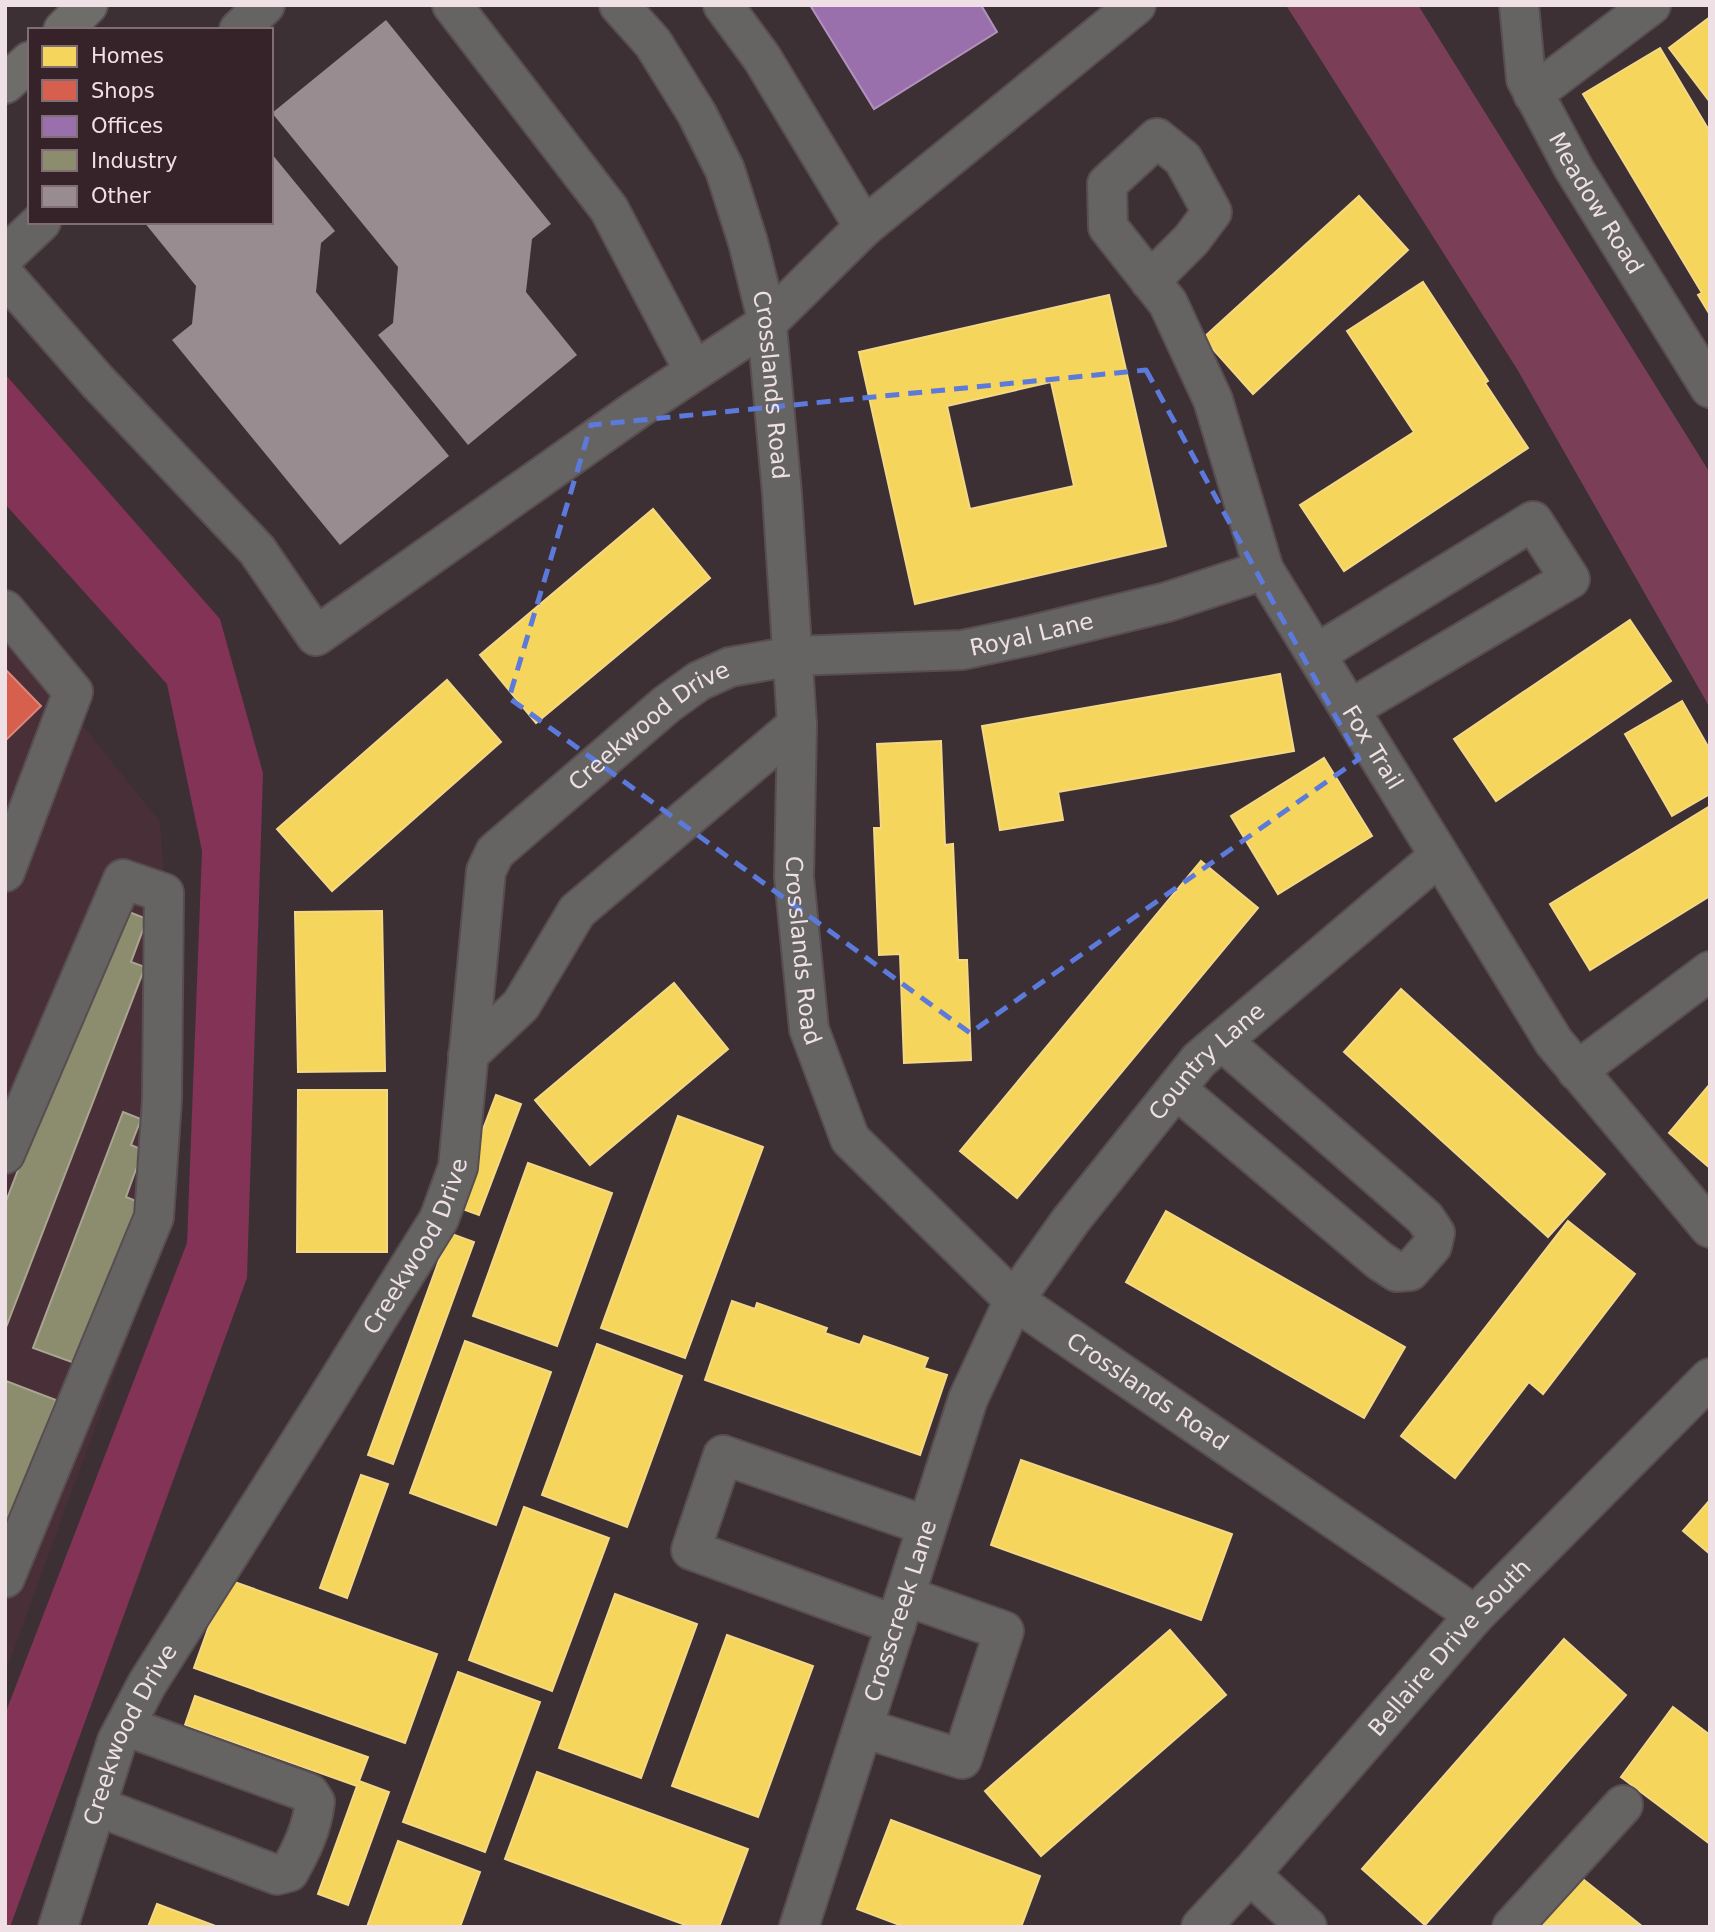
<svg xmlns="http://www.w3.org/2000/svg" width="1715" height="1932" viewBox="0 0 1715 1932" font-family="'DejaVu Sans',sans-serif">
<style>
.built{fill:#482f38}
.green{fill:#7a3f57}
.forest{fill:#823356}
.homes{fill:#f6d55c;stroke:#f4d885;stroke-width:2;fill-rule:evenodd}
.shops{fill:#d6604d;stroke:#dd867a;stroke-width:2}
.offices{fill:#9970ab;stroke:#b292bc;stroke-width:2}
.industry{fill:#8c8c6e;stroke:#a9a591;stroke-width:2}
.building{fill:#998c90}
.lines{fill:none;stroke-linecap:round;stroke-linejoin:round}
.minor-casing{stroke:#584d51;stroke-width:42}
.major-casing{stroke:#584d51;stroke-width:42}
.minor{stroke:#656462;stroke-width:38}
.major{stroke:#6e6d6a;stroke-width:38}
.marked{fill:none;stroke:#5c7adc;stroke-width:5;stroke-dasharray:14 9;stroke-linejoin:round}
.labels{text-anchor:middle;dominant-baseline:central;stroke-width:7;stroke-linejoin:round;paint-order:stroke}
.street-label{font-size:23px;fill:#eee0e4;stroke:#362229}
</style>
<rect width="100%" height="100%" fill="#3c3034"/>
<path class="built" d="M 5,629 L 160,822 L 174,1013 L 167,1231 L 5,1674 Z"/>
<path class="green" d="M 1286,5 L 1418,5 L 1710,473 L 1710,708 L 1517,369 Z"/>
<path class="forest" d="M 5,374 L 220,619 L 263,773 L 247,1278 L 10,1927 L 5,1927 L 5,1714 L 187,1243 L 202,851 L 167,684 L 5,504 Z"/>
<g class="homes">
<path d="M 1710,17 L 1710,102 L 1669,48 Z"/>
<path d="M 1660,48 L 1710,132 L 1710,315 L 1698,295 L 1702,293 L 1583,94 Z"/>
<path d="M 1359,196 L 1408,250 L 1253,394 L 1203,338 Z"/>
<path d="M 1423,282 L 1488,381 L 1485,383 L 1528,448 L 1344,571 L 1300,505 L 1414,432 L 1347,331 Z"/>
<path d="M 1109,295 L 1166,546 L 915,604 L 859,352 ZM 1051,382 L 1074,486 L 970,509 L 947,406 Z"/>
<path d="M 653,509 L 710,578 L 536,723 L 480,655 Z"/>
<path d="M 1630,620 L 1671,681 L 1496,801 L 1454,739 Z"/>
<path d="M 1280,674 L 1294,751 L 1058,792 L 1063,820 L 1000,830 L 982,726 Z"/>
<path d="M 447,680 L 501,742 L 332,891 L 277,829 Z"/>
<path d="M 1682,701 L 1710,750 L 1710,794 L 1672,816 L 1625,734 Z"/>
<path d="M 941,741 L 945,845 L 953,844 L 958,960 L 967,960 L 971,1060 L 904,1063 L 900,954 L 879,955 L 874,828 L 881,828 L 877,744 Z"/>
<path d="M 1324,758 L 1372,836 L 1278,894 L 1231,816 Z"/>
<path d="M 1710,806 L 1710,896 L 1590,970 L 1550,904 Z"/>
<path d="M 1201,861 L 1258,908 L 1017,1198 L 960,1151 Z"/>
<path d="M 382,911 L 385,1071 L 298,1072 L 295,912 Z"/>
<path d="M 674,983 L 728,1049 L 590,1165 L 535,1100 Z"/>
<path d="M 1401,989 L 1605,1174 L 1548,1237 L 1344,1052 Z"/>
<path d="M 1710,1084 L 1710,1168 L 1669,1133 Z"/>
<path d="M 298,1090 L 387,1090 L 387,1252 L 297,1252 Z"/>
<path d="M 496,1095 L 521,1104 L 479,1215 L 454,1206 Z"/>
<path d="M 678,1116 L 763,1147 L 685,1358 L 601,1328 Z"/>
<path d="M 528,1163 L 612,1193 L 557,1346 L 473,1316 Z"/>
<path d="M 1166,1211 L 1405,1347 L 1364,1418 L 1126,1282 Z"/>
<path d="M 1568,1221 L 1635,1274 L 1543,1394 L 1529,1382 L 1455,1478 L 1401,1436 Z"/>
<path d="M 449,1233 L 474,1242 L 393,1464 L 368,1455 Z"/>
<path d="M 732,1301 L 755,1309 L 757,1303 L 827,1328 L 825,1333 L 860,1345 L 864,1336 L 928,1358 L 924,1368 L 947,1375 L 920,1455 L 705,1380 Z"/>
<path d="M 465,1341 L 551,1372 L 496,1525 L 410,1493 Z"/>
<path d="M 597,1344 L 682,1376 L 627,1527 L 542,1495 Z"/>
<path d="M 1021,1460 L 1232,1534 L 1201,1620 L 991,1545 Z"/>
<path d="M 361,1475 L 388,1484 L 347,1598 L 320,1588 Z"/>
<path d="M 1710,1500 L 1710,1554 L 1683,1531 Z"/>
<path d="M 524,1507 L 609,1538 L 552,1691 L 469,1660 Z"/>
<path d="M 226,1579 L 437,1654 L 405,1743 L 194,1668 Z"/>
<path d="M 615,1594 L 697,1624 L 641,1778 L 559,1748 Z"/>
<path d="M 1170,1630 L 1226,1695 L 1041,1856 L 985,1791 Z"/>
<path d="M 727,1635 L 813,1666 L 758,1817 L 672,1786 Z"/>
<path d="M 1564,1639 L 1626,1695 L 1425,1925 L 1362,1869 Z"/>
<path d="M 458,1672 L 540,1702 L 485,1852 L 403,1822 Z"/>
<path d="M 195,1696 L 368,1757 L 359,1781 L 389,1792 L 348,1905 L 318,1894 L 357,1786 L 185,1725 Z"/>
<path d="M 1673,1707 L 1710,1735 L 1710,1844 L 1621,1777 Z"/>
<path d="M 537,1772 L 748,1849 L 719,1927 L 691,1927 L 505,1859 Z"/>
<path d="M 891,1820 L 1040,1876 L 1021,1927 L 905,1927 L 857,1909 Z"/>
<path d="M 398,1841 L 480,1872 L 460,1927 L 367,1927 Z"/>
<path d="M 1579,1876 L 1643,1927 L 1540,1927 Z"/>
<path d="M 157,1904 L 218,1927 L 148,1927 Z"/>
</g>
<path class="shops" d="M 5,669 L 41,706 L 5,741 Z"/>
<path class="offices" d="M 810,5 L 981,5 L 997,32 L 874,109 Z"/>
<g class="industry">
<path d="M 119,908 L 147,919 L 131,962 L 145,967 L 5,1330 L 5,1204 Z"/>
<path d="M 123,1112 L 141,1119 L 131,1145 L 143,1150 L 126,1197 L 141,1203 L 80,1365 L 33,1348 Z"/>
<path d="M 6,1381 L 56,1400 L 5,1532 L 5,1384 Z"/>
</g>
<g class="building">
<path d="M 386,20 L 551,224 L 532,239 L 526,292 L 577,355 L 468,445 L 378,335 L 393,323 L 398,267 L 272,113 Z"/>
<path d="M 271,153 L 335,231 L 321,243 L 316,292 L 449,456 L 340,545 L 172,340 L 192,324 L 196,286 L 144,222 L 271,222 Z"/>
</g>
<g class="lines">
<g class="minor-casing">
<g id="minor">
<path d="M 452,5 L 609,209 L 694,371"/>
<path id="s1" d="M 619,5 L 653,43 L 697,114 L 725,170 L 748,242 L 766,315 L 782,494 L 797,725 L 794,877 L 809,1029 L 850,1139 L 1014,1300 L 1475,1615"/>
<path d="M 723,5 L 762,58 L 864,227"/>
<path id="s2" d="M 1519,5 L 1526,79 L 1574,169 L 1710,388"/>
<path d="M 239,30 L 265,5"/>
<path d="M 1533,94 L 1651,5"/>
<path d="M 5,256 L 41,222"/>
<path d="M 5,276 L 97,381 L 257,550 L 316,636 L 636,410 L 767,323 L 864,227 L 1136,5"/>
<path id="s3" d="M 1150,281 L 1191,240 L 1212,212 L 1183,159 L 1157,138 L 1107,184 L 1108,227 L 1168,303 L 1213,400 L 1264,570 L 1554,1042 L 1710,1228"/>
<path d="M 5,610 L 73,692 L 5,872"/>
<path d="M 1316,654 L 1533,521 L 1570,579 L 1350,709"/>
<path d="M 468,1055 L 521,1005 L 577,911 L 797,725"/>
<path d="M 1577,1071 L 1710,971"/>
<path d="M 1176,1089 L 1380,1261 L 1397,1272 L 1410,1271 L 1432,1246 L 1435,1233 L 1425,1218 L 1222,1041"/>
<path d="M 5,1154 L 123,879 L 164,893 L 162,1099 L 154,1217 L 5,1578"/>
<path d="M 896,1625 L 691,1550 L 723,1455 L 927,1526"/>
<path d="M 863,1728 L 962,1759 L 1004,1631 L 905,1596"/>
<path d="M 96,1806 L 277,1875 L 289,1872 C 302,1849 312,1828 315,1802 L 309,1793 L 125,1726"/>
<path d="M 1250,1874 L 1307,1927"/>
<path id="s4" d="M 58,1927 L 117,1741 L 147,1684 L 326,1401 L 439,1219 L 458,1167 L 486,871 L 495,852 L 667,704 L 699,681 L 730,667 L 793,656 L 962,650 L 1028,636 L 1167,602 L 1264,570"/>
<path id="s5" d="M 799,1927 L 968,1399 L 1014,1300 L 1071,1220 L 1199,1060 L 1438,857"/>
<path id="s6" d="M 1201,1927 L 1250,1874 L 1475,1615 L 1710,1378"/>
<path d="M 1512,1927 L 1623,1805"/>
</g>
</g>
<g class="major-casing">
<g id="major">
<path d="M 63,30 L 88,5"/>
<path d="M 5,84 L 30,61"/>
</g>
</g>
<use href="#minor" class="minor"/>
<use href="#major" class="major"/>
</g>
<path class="marked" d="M 1146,370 L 1359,759 L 970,1033 L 509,698 L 591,425 Z"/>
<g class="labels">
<g class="street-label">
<text stroke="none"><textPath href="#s2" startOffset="217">Meadow Road</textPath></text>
<text stroke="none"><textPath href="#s1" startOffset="418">Crosslands Road</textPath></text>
<text stroke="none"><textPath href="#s4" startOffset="1787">Royal Lane</textPath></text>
<text stroke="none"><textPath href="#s4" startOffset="1382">Creekwood Drive</textPath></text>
<text stroke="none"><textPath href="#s3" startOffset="887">Fox Trail</textPath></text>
<text stroke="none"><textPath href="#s1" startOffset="985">Crosslands Road</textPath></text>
<text stroke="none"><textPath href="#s5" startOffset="971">Country Lane</textPath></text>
<text stroke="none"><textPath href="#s4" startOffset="774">Creekwood Drive</textPath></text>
<text stroke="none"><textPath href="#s1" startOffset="1573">Crosslands Road</textPath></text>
<text stroke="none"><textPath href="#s5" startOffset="332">Crosscreek Lane</textPath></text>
<text stroke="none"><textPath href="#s6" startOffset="374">Bellaire Drive South</textPath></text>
<text stroke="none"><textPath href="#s4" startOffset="206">Creekwood Drive</textPath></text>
</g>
</g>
<rect width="1715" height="1932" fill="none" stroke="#eee0e4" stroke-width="14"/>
<rect x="28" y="28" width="245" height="196" fill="#362229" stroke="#806e74" stroke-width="2"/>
<rect x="42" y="46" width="35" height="21" fill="#f6d55c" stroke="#806e74" stroke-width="2"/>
<text x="91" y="63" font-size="21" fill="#eee0e4">Homes</text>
<rect x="42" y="80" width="35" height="21" fill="#d6604d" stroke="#806e74" stroke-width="2"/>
<text x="91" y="98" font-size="21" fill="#eee0e4">Shops</text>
<rect x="42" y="116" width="35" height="21" fill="#9970ab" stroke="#806e74" stroke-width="2"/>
<text x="91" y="133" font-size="21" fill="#eee0e4">Offices</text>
<rect x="42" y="150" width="35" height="21" fill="#8c8c6e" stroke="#806e74" stroke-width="2"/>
<text x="91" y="168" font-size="21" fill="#eee0e4">Industry</text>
<rect x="42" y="186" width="35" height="21" fill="#998c90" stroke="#806e74" stroke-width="2"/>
<text x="91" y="203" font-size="21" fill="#eee0e4">Other</text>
</svg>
